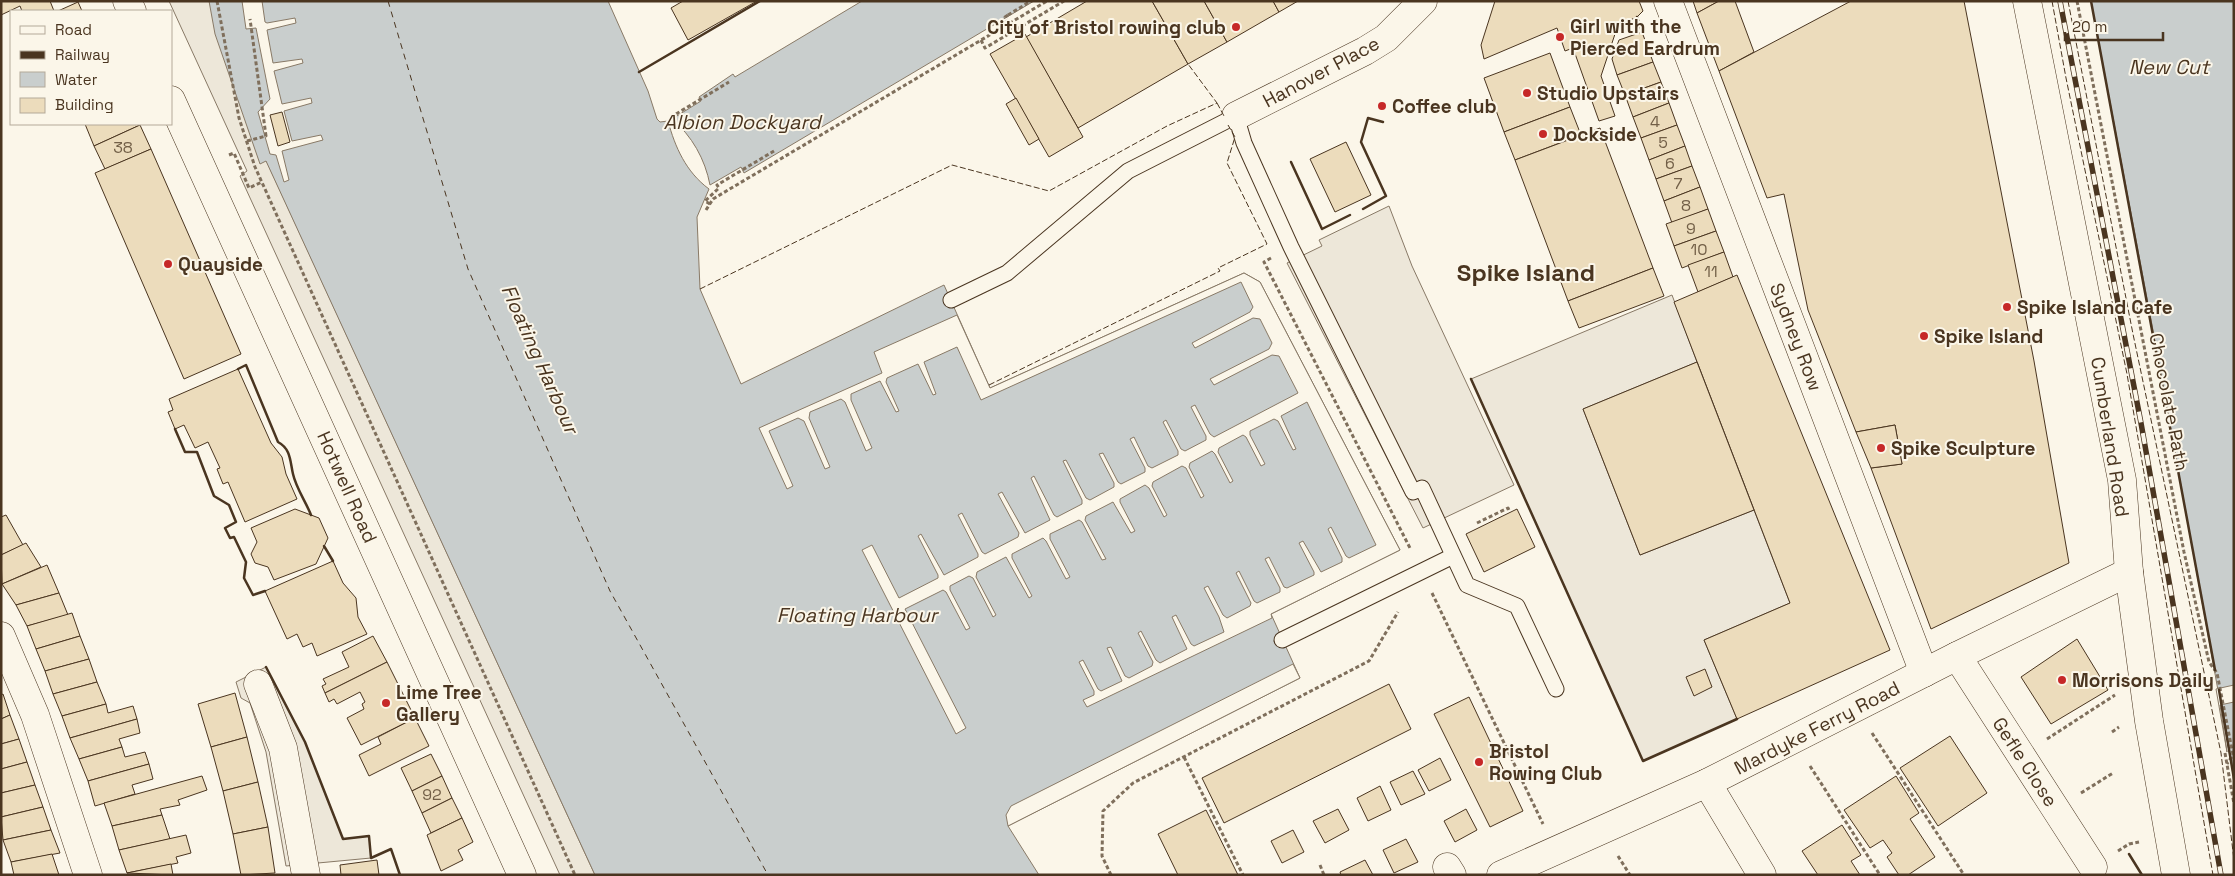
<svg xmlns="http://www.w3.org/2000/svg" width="2235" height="876" viewBox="0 0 2235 876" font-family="'Space Grotesk',sans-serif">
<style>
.parking{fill:#ede7d9;stroke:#887966}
.water{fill:#c9cecd;stroke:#887966}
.pier{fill:#fbf6e9;stroke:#887966}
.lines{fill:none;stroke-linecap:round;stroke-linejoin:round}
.ferry{stroke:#4a3520;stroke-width:1;stroke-dasharray:6 5;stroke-linecap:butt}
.building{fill:#ecdcbc;stroke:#4a3520}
.service-casing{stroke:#4a3520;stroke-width:17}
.minor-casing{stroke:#4a3520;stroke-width:29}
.tertiary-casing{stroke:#4a3520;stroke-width:29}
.primary-casing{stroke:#4a3520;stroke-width:29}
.path{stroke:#7f6f5c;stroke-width:3;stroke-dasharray:4 2.5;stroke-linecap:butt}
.service{stroke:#fbf6e9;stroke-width:15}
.minor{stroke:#fbf6e9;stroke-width:28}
.tertiary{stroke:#fbf6e9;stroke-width:28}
.primary{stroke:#fbf6e9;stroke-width:28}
.rail-casing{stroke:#4a3520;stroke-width:5.5}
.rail{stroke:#fbf6e9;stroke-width:4;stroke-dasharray:11;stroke-linecap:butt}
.path-bridge{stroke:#7f6f5c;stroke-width:3;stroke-dasharray:4 2.5;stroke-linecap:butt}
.fence{stroke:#4a3520;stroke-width:1;stroke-dasharray:6 2.5;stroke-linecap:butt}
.wall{stroke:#4a3520;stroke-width:2.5}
.poi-dot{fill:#c62828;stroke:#fbf6e9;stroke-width:2}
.labels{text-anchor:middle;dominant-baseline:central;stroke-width:4;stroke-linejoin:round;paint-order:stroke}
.number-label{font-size:16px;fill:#725f47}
.poi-label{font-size:19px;font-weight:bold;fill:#4a3520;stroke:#fbf6e9;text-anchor:start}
.street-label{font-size:19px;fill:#4a3520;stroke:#fbf6e9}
.water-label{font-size:20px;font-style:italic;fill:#4a3520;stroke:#fbf6e9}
.district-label{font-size:24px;font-weight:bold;fill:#4a3520;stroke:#fbf6e9}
</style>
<rect width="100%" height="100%" fill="#fbf6e9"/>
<g class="parking">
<path d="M 169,1 L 234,1 L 266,160 L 595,875 L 560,875 L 240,176 L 247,171 Z"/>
<path d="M 1389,206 L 1412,266 L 1514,485 L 1423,528 L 1287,263 L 1322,246 L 1319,240 Z"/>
<path d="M 1672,295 L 1697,362 L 1583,409 L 1640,555 L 1754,510 L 1790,603 L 1704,640 L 1737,719 L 1643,761 L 1471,379 Z"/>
<path d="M 266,667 L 305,742 L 343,839 L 369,836 L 371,858 L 286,866 L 266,752 L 250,703 L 241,698 L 236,682 Z"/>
</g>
<g class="water">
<path d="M 209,1 L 608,1 L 648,91 L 657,119 L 660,122 L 668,121 C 675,147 686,172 709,189 L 697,217 L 700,289 L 741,384 L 944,285 L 990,388 L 1244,273 L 1260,282 L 1400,550 L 1271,614 L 1300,678 L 1008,826 L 1039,875 L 595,875 L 266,161 L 260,164 L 215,34 Z"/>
<path d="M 862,1 L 1034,1 L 744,173 L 741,167 L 710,185 C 705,159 692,136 672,119 L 701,101 L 699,97 L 733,74 L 735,77 Z"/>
<path d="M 2091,1 L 2234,1 L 2234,779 L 2152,325 Z"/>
</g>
<g class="pier">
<path d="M 242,1 L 262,1 L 265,22 L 267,23 L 295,18 L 296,23 L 267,30 L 273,63 L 302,59 L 303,63 L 274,71 L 282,104 L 311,98 L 312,103 L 284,111 L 292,141 L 321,135 L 323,140 L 282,151 L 289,180 L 284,182 L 276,155 L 270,154 L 258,112 L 270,99 L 256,28 L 246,29 Z"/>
<path d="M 1244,273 L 1260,282 L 1400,550 L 1271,614 L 1272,618 L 1087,707 L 1083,700 L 1094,695 L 1094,691 L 1079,662 L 1083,660 L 1098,689 L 1101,691 L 1122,681 L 1107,648 L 1111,647 L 1125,676 L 1129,678 L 1152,666 L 1153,662 L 1138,633 L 1141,631 L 1156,660 L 1160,663 L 1187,649 L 1172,617 L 1176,615 L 1191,644 L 1194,646 L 1224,632 L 1219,617 L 1204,588 L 1208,586 L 1223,615 L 1227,618 L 1250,606 L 1251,603 L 1236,573 L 1239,571 L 1254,601 L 1257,603 L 1280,592 L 1280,588 L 1265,559 L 1269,557 L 1284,587 L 1287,588 L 1314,575 L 1314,572 L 1299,543 L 1303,541 L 1321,572 L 1342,562 L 1342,558 L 1328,529 L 1331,527 L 1346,556 L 1349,558 L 1376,545 L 1307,402 L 1281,416 L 1296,449 L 1293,450 L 1278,421 L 1274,419 L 1250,431 L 1250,435 L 1265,464 L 1261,466 L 1246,437 L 1243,435 L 1219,448 L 1218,452 L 1233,481 L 1230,483 L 1215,454 L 1212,451 L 1190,463 L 1189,467 L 1204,496 L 1201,498 L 1186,468 L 1182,466 L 1153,482 L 1152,486 L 1167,515 L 1164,517 L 1149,488 L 1145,485 L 1120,499 L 1120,502 L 1135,531 L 1131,533 L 1113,502 L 1086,516 L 1085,520 L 1106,559 L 1102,560 L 1082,522 L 1079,520 L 1050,534 L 1050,539 L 1070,577 L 1066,579 L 1046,541 L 1043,538 L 1012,554 L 1012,558 L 1032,596 L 1029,598 L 1006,557 L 977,572 L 976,577 L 996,615 L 993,617 L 973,578 L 969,576 L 950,586 L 950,590 L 970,628 L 966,630 L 946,592 L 943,590 L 905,609 L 966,728 L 956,734 L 862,550 L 872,545 L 899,598 L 938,578 L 938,575 L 918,536 L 921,534 L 944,575 L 978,557 L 978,554 L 958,515 L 962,513 L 982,552 L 985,554 L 1018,537 L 1019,533 L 998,494 L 1002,492 L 1025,533 L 1050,520 L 1031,478 L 1034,476 L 1054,515 L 1057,517 L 1082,504 L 1082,500 L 1063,461 L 1066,460 L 1086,498 L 1090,500 L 1114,487 L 1114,483 L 1099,454 L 1103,453 L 1118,482 L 1121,484 L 1145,472 L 1145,468 L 1130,439 L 1134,437 L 1148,466 L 1152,468 L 1178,455 L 1178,451 L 1163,422 L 1166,420 L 1181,449 L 1185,451 L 1206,440 L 1206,436 L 1191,407 L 1195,405 L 1210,434 L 1214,437 L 1298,393 L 1279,356 L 1272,355 L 1214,385 L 1210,379 L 1269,349 L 1272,343 L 1260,319 L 1253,318 L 1195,348 L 1192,343 L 1250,312 L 1253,307 L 1241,282 L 981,400 L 957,347 L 924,362 L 936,394 L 933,395 L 918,364 L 887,378 L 886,382 L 899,411 L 896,412 L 880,381 L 851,394 L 851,400 L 872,448 L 866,451 L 845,402 L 841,399 L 810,412 L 809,418 L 830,467 L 825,469 L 804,421 L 798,418 L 769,431 L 793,486 L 787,489 L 759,428 L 882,373 L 874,352 L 957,315 L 990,388 Z"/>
<path d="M 1293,664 L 1300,678 L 1008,826 L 1006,815 L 1011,806 Z"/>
<path d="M 2234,685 L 2234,702 L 2220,705 L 2227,752 L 2216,689 Z"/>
</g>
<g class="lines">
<path class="ferry" d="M 388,1 L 468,269 L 610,591 L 768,875"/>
</g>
<g class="building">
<path d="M 1,1 L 50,1 L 54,11 L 22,11 L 20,6 L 1,15 Z"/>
<path d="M 683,1 L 757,1 L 688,40 L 671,8 Z"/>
<path d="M 1087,1 L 1152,1 L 1188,64 L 1078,128 L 1026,37 Z"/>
<path d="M 1152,1 L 1204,1 L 1227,42 L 1188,64 Z"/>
<path d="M 1204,1 L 1273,1 L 1279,12 L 1227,42 Z"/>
<path d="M 1273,1 L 1298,1 L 1279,12 Z"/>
<path d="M 1495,1 L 1639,1 L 1643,11 L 1637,17 L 1618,25 L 1601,76 L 1615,116 L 1599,121 L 1573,48 L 1565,51 L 1557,28 L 1484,59 L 1481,45 Z"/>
<path d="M 1693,1 L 1719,1 L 1697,13 Z"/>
<path d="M 1719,1 L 1735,1 L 1754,52 L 1719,71 L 1697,13 Z"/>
<path d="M 1851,1 L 1964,1 L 2034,361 L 2069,563 L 1931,629 L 1871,468 L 1902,464 L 1895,425 L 1856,432 L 1808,310 L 1784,194 L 1767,198 L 1719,71 Z"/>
<path d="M 78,2 L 82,11 L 58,11 Z"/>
<path d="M 1642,32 L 1653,62 L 1617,75 L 1612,59 L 1619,40 Z"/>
<path d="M 1025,34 L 1083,137 L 1049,157 L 990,54 Z"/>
<path d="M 1550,53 L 1570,107 L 1504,132 L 1484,78 Z"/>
<path d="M 1653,62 L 1661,82 L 1625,95 L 1617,75 Z"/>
<path d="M 1661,82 L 1669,103 L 1633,117 L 1625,95 Z"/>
<path d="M 1016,98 L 1039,139 L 1029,145 L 1006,104 Z"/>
<path d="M 1669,103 L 1677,125 L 1641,138 L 1633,117 Z"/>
<path d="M 1570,107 L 1581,135 L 1515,160 L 1504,132 Z"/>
<path d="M 282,112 L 290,142 L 278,146 L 270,115 Z"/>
<path d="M 85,124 L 140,124 L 140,125 L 94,146 Z"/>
<path d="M 140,125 L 151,149 L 105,169 L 94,146 Z"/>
<path d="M 1677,125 L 1685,146 L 1649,160 L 1641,138 Z"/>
<path d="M 1600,128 L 1653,268 L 1568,301 L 1515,160 Z"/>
<path d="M 1346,142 L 1371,195 L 1335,212 L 1310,159 Z"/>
<path d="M 1685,146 L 1692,166 L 1656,179 L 1649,160 Z"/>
<path d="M 151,149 L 241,354 L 184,379 L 95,173 Z"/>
<path d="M 1692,166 L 1700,187 L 1664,201 L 1656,179 Z"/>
<path d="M 1700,187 L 1708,209 L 1672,223 L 1664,201 Z"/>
<path d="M 1708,209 L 1716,231 L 1674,246 L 1666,224 Z"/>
<path d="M 1716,231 L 1724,252 L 1682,268 L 1674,246 Z"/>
<path d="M 1724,252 L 1733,277 L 1698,292 L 1688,265 Z"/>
<path d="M 1653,268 L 1664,296 L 1579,328 L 1568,301 Z"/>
<path d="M 1737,275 L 1890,650 L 1737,719 L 1704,640 L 1790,603 L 1674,302 Z"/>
<path d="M 1697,362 L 1754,510 L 1640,555 L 1583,409 Z"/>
<path d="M 238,369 L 271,443 L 282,457 L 286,474 L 297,499 L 245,522 L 228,482 L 223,484 L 217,469 L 220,468 L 208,442 L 195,448 L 184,425 L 175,429 L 168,412 L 173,410 L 169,399 Z"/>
<path d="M 1895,425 L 1902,464 L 1871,468 L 1856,432 Z"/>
<path d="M 295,509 L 319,518 L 328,538 L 316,564 L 274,580 L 268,567 L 255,563 L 251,554 L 257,542 L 251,528 Z"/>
<path d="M 1517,509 L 1535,547 L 1484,572 L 1466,534 Z"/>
<path d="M 6,515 L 23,545 L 1,555 L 1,517 Z"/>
<path d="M 26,543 L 41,567 L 2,584 L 1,555 Z"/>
<path d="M 333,561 L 343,583 L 356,598 L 358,617 L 367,634 L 317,656 L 312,643 L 303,647 L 297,634 L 287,639 L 265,591 Z"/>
<path d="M 47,565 L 59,593 L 16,605 L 2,584 Z"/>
<path d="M 59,593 L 68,615 L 27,626 L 16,605 Z"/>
<path d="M 72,613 L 80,636 L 36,649 L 27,626 Z"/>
<path d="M 80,636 L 89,659 L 45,671 L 36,649 Z"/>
<path d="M 373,636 L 387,662 L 325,693 L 322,686 L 326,684 L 323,679 L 349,667 L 342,652 Z"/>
<path d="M 2077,639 L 2108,690 L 2051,724 L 2021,677 Z"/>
<path d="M 89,659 L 97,682 L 53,694 L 45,671 Z"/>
<path d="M 387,662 L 415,718 L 361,745 L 347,718 L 364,709 L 362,704 L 365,702 L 360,692 L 337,704 L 334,699 L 329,702 L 325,693 Z"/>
<path d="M 1705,669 L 1712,687 L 1694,696 L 1686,677 Z"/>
<path d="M 97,682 L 106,704 L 62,716 L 53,694 Z"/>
<path d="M 1389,684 L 1411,729 L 1224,823 L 1202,778 Z"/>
<path d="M 235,693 L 247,737 L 211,747 L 198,704 Z"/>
<path d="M 3,694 L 10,715 L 1,719 L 1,695 Z"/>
<path d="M 1469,697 L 1523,811 L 1490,827 L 1434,714 Z"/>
<path d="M 106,704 L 108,713 L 133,706 L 137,719 L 70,738 L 62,716 Z"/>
<path d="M 10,715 L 19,739 L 1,744 L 1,719 Z"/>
<path d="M 415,718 L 429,746 L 369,776 L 359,755 L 381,744 L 378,737 Z"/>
<path d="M 137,719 L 140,733 L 119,739 L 122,747 L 79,759 L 70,738 Z"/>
<path d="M 1950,736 L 1987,793 L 1938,826 L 1900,768 Z"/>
<path d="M 247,737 L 258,782 L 223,791 L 211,747 Z"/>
<path d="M 19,739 L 27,762 L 1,769 L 1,744 Z"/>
<path d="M 122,747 L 125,757 L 145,752 L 149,764 L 88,781 L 79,759 Z"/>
<path d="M 431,754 L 442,776 L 412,791 L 401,768 Z"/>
<path d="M 1440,758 L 1451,780 L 1429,791 L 1418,770 Z"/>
<path d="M 27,762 L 35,785 L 1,793 L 1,769 Z"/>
<path d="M 149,764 L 153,779 L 132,785 L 135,794 L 95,806 L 88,781 Z"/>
<path d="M 1413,771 L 1425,794 L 1401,805 L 1390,782 Z"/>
<path d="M 202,776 L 207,790 L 178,800 L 180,805 L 160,809 L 162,815 L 112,826 L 104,803 Z"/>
<path d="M 442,776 L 452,798 L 422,813 L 412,791 Z"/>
<path d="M 1896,776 L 1919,813 L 1910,819 L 1935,857 L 1908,875 L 1899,875 L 1887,857 L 1892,853 L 1883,840 L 1870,848 L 1844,810 Z"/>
<path d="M 258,782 L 268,827 L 233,834 L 223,791 Z"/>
<path d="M 35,785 L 43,807 L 1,817 L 1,793 Z"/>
<path d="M 1380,786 L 1391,810 L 1368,821 L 1357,798 Z"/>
<path d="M 452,798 L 462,818 L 431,833 L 422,813 Z"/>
<path d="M 43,807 L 51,830 L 3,840 L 1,817 Z"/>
<path d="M 1338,809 L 1349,830 L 1325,843 L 1313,821 Z"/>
<path d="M 1466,809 L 1477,830 L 1455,842 L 1444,821 Z"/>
<path d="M 1206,810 L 1238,875 L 1178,875 L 1158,834 Z"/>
<path d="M 162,815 L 170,839 L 119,850 L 112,826 Z"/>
<path d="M 462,818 L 473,842 L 458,850 L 463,860 L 441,871 L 427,835 Z"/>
<path d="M 1842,825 L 1861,855 L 1851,861 L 1860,875 L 1818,875 L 1802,851 Z"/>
<path d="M 268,827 L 275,873 L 241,875 L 233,834 Z"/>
<path d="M 51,830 L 60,853 L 11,862 L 3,840 Z"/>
<path d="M 1293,830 L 1304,852 L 1282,863 L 1271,841 Z"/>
<path d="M 186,835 L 191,853 L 176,857 L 178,863 L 127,873 L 119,850 Z"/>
<path d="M 1406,839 L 1418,862 L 1394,873 L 1383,850 Z"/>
<path d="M 52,854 L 59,875 L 14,875 L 11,862 Z"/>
<path d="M 377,860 L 379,875 L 341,875 L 340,865 Z"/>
<path d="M 1365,860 L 1373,875 L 1341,875 L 1340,872 Z"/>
<path d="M 171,864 L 173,875 L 127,873 Z"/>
</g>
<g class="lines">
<g class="service-casing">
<g id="service">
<path d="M 951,300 L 1007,273 L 1128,171 L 1236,116 L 1244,143 L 1291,247 L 1413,492 L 1422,488 L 1467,585 L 1517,606 L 1556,689"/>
<path d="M 1282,640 L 1453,556"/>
</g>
</g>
<g class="minor-casing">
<g id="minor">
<path d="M 1668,1 L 1924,673"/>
<path d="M 1236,116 L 1365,51 L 1386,38 L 1423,1"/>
<path d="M 1,636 L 35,715 L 88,875"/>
<path d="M 1957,656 L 2093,867"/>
<path d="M 258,684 L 283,748 L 306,875"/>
<path d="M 1707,783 L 1762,875"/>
<path d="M 1447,867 L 1452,875"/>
<path d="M 1501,875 L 1707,783 L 1957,656 L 2129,572"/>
</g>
</g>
<g class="tertiary-casing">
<path id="tertiary" d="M 2027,1 L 2122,480 L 2129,572 L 2149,721 L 2176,875"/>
</g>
<g class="primary-casing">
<g id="primary">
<path d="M 127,1 L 132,11"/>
<path d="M 171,100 L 522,875"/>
</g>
</g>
<g class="path">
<path d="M 217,1 L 239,118 L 255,167 L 575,875"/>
<path d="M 2077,1 L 2184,552 L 2209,662 L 2217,673 L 2233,755 L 2227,764"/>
<path d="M 1008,15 L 1031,1"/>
<path d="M 1011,27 L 1014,31"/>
<path d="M 981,40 L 985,48 L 1064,1"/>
<path d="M 676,114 L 729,82"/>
<path d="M 247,141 L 266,136 L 250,19"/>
<path d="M 229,155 L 234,153 L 249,188 L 262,182"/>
<path d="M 710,204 L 705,201 L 719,188 L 717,185 L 774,151"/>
<path d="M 706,210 L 713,199 L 723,193 L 1047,1"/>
<path d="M 1271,258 L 1264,262 L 1411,550"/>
<path d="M 1477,523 L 1508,508 L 1510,512"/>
<path d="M 1432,593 L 1543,824"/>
<path d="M 2112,732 L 2119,727"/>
<path d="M 1872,733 L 1964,875"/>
<path d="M 2047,739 L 2115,695"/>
<path d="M 2225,753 L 2234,804"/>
<path d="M 1184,757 L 1243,875"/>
<path d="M 1810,766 L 1880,875"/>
<path d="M 2081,793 L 2113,773"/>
<path d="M 2118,851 L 2129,844 L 2139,842"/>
<path d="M 1618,856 L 1630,875"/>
<path d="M 1320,865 L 1324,875"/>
<path d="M 1111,875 L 1102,856 L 1103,811 L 1133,783 L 1369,661 L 1398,612"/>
</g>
<use href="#service" class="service"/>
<use href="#minor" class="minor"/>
<use href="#tertiary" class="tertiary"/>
<use href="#primary" class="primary"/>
<g class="rail-casing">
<path id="rail" d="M 2060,1 L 2141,423 L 2221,875"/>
</g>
<use href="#rail" class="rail"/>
<path class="path-bridge" d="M 1008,15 L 1005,17 L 1011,27"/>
<g class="fence">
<path d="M 2052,1 L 2066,78 L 2127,374 L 2213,875"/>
<path d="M 2068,1 L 2133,334 L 2221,753 L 2234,860"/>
<path d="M 1217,103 L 1224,116"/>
<path d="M 700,289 L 952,165 L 1049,191 L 1167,126 L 1217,103 L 1188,64"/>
<path d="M 989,385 L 1220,271 L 1218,268 L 1267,244 L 1227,163 L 1235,137 L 1228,125"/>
</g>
<g class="wall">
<path d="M 2091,1 L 2215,670"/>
<path d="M 1637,17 L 1642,32"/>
<path d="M 639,72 L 760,1"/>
<path d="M 1291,162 L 1322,229 L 1350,215"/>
<path d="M 1363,209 L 1386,196 L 1361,142 L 1368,118 L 1383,122"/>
<path d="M 238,369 L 246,365 L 278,442 C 291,449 290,461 293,474 C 296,488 306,502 311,515"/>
<path d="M 1471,379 L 1643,761 L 1737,719"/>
<path d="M 175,429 L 185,452 L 197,452 L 214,496 L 229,505 L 236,522 L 225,528 L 230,538 L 234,537 L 246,562 L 244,578 L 253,595 L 265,591"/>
<path d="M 324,546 L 333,561"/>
<path d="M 266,667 L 305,742 L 343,839 L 369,836 L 371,858 L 391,849 L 400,875"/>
<path d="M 2219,690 L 2234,779"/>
<path d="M 2129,854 L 2142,875"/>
</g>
</g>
<g class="poi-dot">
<circle cx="1236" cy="27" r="5"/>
<circle cx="1560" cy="37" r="5"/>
<circle cx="1527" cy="93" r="5"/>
<circle cx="1382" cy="106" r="5"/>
<circle cx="1543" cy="134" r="5"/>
<circle cx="168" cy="264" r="5"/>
<circle cx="2007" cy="307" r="5"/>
<circle cx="1924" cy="336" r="5"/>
<circle cx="1881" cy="448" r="5"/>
<circle cx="2062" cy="680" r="5"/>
<circle cx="386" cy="703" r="5"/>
<circle cx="1479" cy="762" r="5"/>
</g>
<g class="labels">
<g class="number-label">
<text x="1655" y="121">4</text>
<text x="1663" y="142">5</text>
<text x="123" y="147">38</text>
<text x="1670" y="163">6</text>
<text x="1678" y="183">7</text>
<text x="1686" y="205">8</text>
<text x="1691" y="228">9</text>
<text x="1699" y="249">10</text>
<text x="1711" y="271">11</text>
<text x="432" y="794">92</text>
</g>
<g class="poi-label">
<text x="1570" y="26">Girl with the<tspan x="1570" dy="22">Pierced Eardrum</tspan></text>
<text x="1226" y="27" text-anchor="end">City of Bristol rowing club</text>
<text x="1537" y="93">Studio Upstairs</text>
<text x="1392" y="106">Coffee club</text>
<text x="1553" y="134">Dockside</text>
<text x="178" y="264">Quayside</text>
<text x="2017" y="307">Spike Island Cafe</text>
<text x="1934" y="336">Spike Island</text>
<text x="1891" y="448">Spike Sculpture</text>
<text x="2072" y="680">Morrisons Daily</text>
<text x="396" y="692">Lime Tree<tspan x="396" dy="22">Gallery</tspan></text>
<text x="1489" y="751">Bristol<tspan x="1489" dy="22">Rowing Club</tspan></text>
</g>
<g class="street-label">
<text transform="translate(1321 72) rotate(-28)">Hanover Place</text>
<text transform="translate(1796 337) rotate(69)">Sydney Row</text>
<text transform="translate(2169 402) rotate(79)">Chocolate Path</text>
<text transform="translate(2110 437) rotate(81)">Cumberland Road</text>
<text transform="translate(347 487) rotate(66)">Hotwell Road</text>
<text transform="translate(1817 728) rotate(-27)">Mardyke Ferry Road</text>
<text transform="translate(2025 762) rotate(57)">Gefle Close</text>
</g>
<g class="water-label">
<text x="2169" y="67">New Cut</text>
<text x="742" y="122">Albion Dockyard</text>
<text transform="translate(540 359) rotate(66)">Floating Harbour</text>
<text x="857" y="615">Floating Harbour</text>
</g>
<g class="district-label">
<text x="1526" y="272">Spike Island</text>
</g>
</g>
<rect width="2235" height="876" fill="none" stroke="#4a3520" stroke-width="5"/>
<rect x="10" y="10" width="162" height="115" fill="#fbf6e9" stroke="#b4a999"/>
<rect x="20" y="26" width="25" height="8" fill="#fbf6e9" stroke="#b4a999"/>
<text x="55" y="35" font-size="15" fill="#4a3520">Road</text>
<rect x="20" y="51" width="25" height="8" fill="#4a3520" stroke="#b4a999"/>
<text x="55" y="60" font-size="15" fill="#4a3520">Railway</text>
<rect x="20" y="72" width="25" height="15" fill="#c9cecd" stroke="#b4a999"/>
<text x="55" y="85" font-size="15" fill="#4a3520">Water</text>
<rect x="20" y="98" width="25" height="15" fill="#ecdcbc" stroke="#b4a999"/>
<text x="55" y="110" font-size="15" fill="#4a3520">Building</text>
<path d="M2065 32v8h98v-8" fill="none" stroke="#4a3520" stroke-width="2.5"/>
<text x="2072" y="32" font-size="15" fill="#4a3520" stroke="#fbf6e9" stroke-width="4" paint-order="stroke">20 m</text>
</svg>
